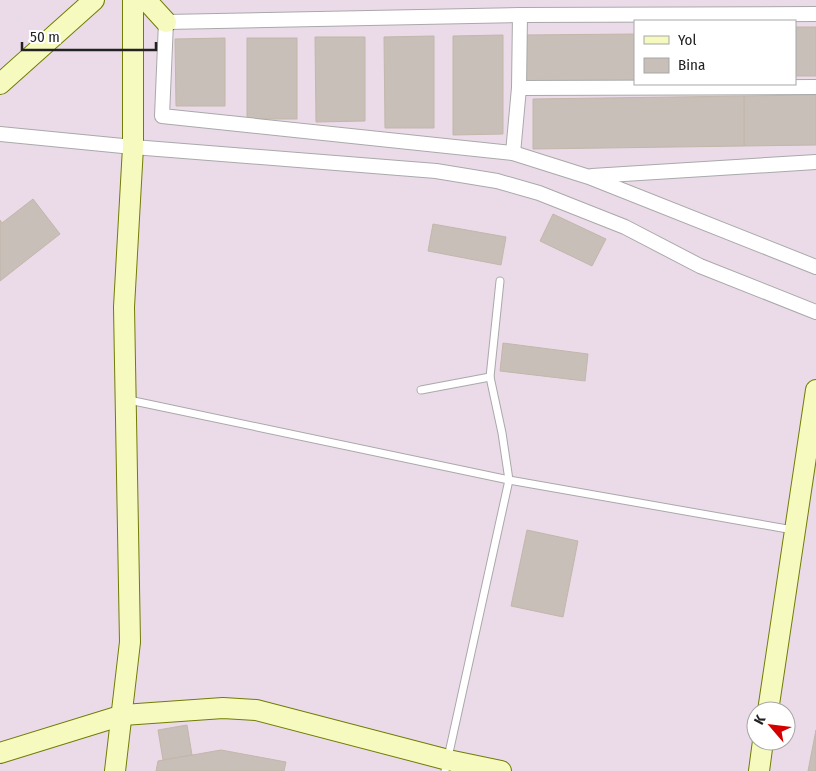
<svg xmlns="http://www.w3.org/2000/svg" width="816" height="771" viewBox="0 0 816 771" font-family="'Fira Sans Condensed',sans-serif">
<style>
.industrial{fill:#ebdbe8;fill-rule:evenodd}
.building{fill:#c7bfb8;stroke:#c4b6ab}
.lines{fill:none;stroke-linecap:round;stroke-linejoin:round}
.lane-casing{stroke:#a9a9a9;stroke-width:9}
.street-casing{stroke:#a9a9a9;stroke-width:16}
.secondary-casing{stroke:#707d05;stroke-width:22}
.lane{stroke:#fff;stroke-width:7}
.street{stroke:#fff;stroke-width:14}
.secondary{stroke:#f7fabf;stroke-width:20}
</style>
<rect width="100%" height="100%" fill="#f2efe9"/>
<path class="industrial" d="M 0,0 L 816,0 L 816,771 L 0,771 ZM 635,21 L 795,21 L 795,84 L 635,84 ZM 756,711 L 786,711 L 786,741 L 756,741 Z"/>
<g class="building">
<rect x="795" y="27" width="21" height="49"/>
<path d="M 635,34 L 635,83 L 525,84 L 524,35 Z"/>
<path d="M 503,35 L 503,134 L 453,135 L 453,36 Z"/>
<path d="M 434,36 L 434,128 L 385,128 L 384,37 Z"/>
<path d="M 315,37 L 365,37 L 365,121 L 316,122 Z"/>
<path d="M 225,38 L 225,106 L 176,106 L 175,39 Z"/>
<rect x="247" y="38" width="50" height="81"/>
<path d="M 816,95 L 816,145 L 744,146 L 744,96 Z"/>
<path d="M 744,96 L 744,146 L 533,149 L 533,99 Z"/>
<path d="M 33,199 L 60,234 L 0,281 L 0,220 L 2,223 Z"/>
<path d="M 553,214 L 606,239 L 592,266 L 540,241 Z"/>
<path d="M 433,224 L 506,237 L 501,265 L 428,251 Z"/>
<path d="M 503,343 L 588,354 L 585,381 L 500,371 Z"/>
<path d="M 527,530 L 578,541 L 563,617 L 511,606 Z"/>
<path d="M 187,725 L 192,755 L 163,760 L 158,730 Z"/>
<path d="M 816,730 L 816,771 L 808,771 Z"/>
<path d="M 221,750 L 286,762 L 284,771 L 156,771 L 158,761 Z"/>
</g>
<g class="lines">
<g class="lane-casing">
<g id="lane">
<path d="M 421,390 L 490,377"/>
<path d="M 129,400 L 509,480 L 793,530"/>
<path d="M 445,771 L 509,480 L 502,433 L 490,377 L 500,281"/>
</g>
</g>
<g class="street-casing">
<g id="street">
<path d="M 816,14 L 520,15 L 166,22 L 162,116 L 513,153 L 589,177 L 816,267"/>
<path d="M 519,88 L 816,87"/>
<path d="M 0,134 L 133,147 L 436,171 L 497,181 L 539,193 L 625,227 L 700,266 L 816,312"/>
<path d="M 513,153 L 519,88 L 520,15"/>
<path d="M 592,176 L 816,162"/>
</g>
</g>
<g class="secondary-casing">
<g id="secondary">
<path d="M 146,0 L 166,22"/>
<path d="M 0,84 L 94,0"/>
<path d="M 768,711 L 816,390"/>
<path d="M 0,753 L 123,715 L 223,708 L 256,710 L 448,760 L 501,771"/>
<path d="M 115,771 L 130,642 L 124,307 L 133,147 L 133,0"/>
<path d="M 759,771 L 763,741"/>
</g>
</g>
<use href="#lane" class="lane"/>
<use href="#street" class="street"/>
<use href="#secondary" class="secondary"/>
</g>
<rect x="634" y="20" width="162" height="65" fill="#ffffff" stroke="#a7a7a7"/>
<rect x="644" y="36" width="25" height="8" fill="#f7fabf" stroke="#a7a7a7"/>
<text x="678" y="45" font-size="15" fill="#222222">Yol</text>
<rect x="644" y="58" width="25" height="15" fill="#c7bfb8" stroke="#a7a7a7"/>
<text x="678" y="70" font-size="15" fill="#222222">Bina</text>
<g transform="translate(771 726) rotate(298)"><circle r="24" fill="#ffffff" stroke="#a7a7a7"/>
<path d="M0-4L9 19L0 12L-9 19Z" fill="#d40000"/>
<text y="-8" font-size="14" font-weight="bold" text-anchor="middle" fill="#222222">K</text>
</g>
<path d="M22 42v8h134v-8" fill="none" stroke="#222222" stroke-width="2.5"/>
<text x="30" y="42" font-size="15" fill="#222222" stroke="#ffffff" stroke-width="4" paint-order="stroke">50 m</text>
</svg>
